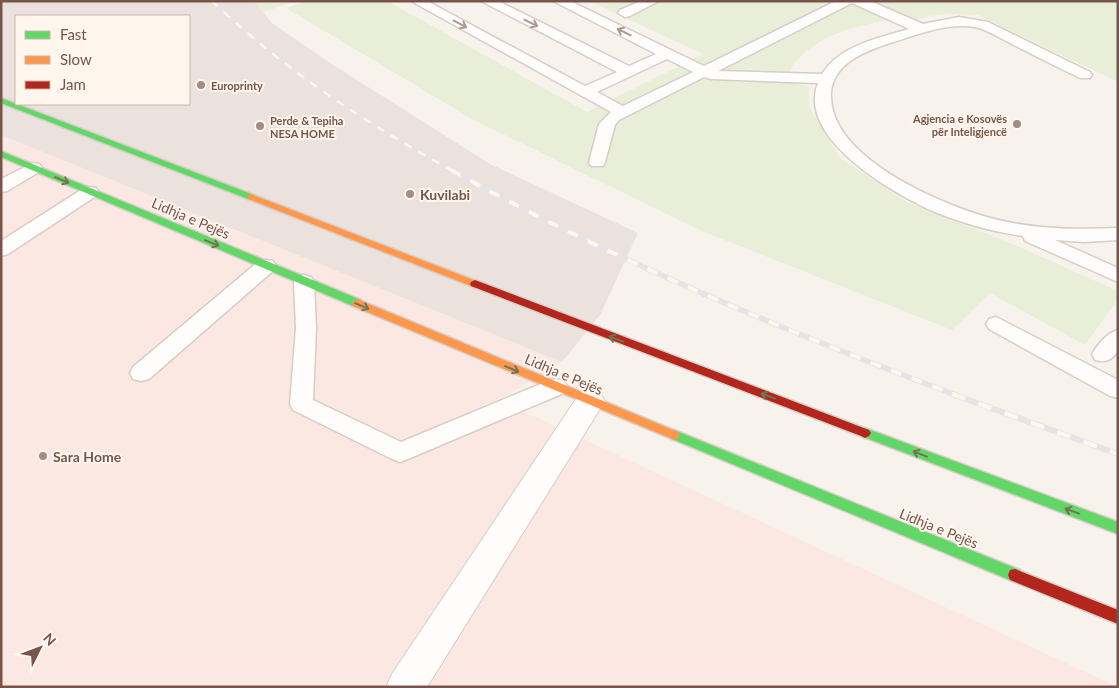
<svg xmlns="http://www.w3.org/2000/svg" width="1119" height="688" viewBox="0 0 1119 688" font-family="Lato,sans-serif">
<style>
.commercial{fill:#fbe8e3}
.industrial{fill:#ebe2dd;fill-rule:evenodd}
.green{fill:#e8eed7}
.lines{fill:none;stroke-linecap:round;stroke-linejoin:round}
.lane-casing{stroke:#d7cdc8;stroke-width:3}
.street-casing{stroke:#d7cdc8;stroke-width:2}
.fast-casing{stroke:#dacec9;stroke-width:3}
.slow-casing{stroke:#dacec9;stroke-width:3}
.jam-casing{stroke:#dacec9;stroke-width:3}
.lane{fill:#fefdfc;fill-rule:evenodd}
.street{fill:#fefdfc;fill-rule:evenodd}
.fast{fill:#63d668;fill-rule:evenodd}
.slow{fill:#ff974d;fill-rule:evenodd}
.jam{fill:#b3261e;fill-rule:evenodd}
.rail-far2-casing{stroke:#e5e3e5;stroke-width:4}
.rail-far1-casing{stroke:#e5e3e5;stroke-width:5.5}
.rail-casing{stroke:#e5e3e5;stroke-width:6}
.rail-far2{stroke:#fff6ee;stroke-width:2.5;stroke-dasharray:8;stroke-linecap:butt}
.rail-far1{stroke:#fff6ee;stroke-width:4;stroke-dasharray:11;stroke-linecap:butt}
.rail{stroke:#fff6ee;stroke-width:4.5;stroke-dasharray:14;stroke-linecap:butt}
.oneway{stroke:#ae9891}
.oneway2{stroke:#737452}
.poi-dot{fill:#a58b83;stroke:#fff6ee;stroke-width:2}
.labels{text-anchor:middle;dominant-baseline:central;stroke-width:4;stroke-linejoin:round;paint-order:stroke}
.far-poi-label{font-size:11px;font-weight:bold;fill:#78544a;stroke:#fff6ee;text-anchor:start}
.poi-label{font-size:14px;font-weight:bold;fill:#78544a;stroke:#fff6ee;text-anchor:start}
.street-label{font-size:14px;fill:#78544a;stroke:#fff6ee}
</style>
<rect width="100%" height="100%" fill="#f8f2ec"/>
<path class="commercial" d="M 1,135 L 562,362 L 499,400 L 1118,687 L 1,687 Z"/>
<path class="industrial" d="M 1,1 L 254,1 L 272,23 L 330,63 L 490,164 L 638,233 L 600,315 L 562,362 L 1,135 ZM 16,16 L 189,16 L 189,104 L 16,104 Z"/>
<g class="green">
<path d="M 254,1 L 297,1 L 263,12 Z"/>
<path d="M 306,1 L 387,1 L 587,112 L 703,54 L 589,1 L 1118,1 L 1118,82 L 978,15 L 946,14 L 929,16 L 912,21 L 889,19 L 845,30 L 824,39 L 805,52 L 794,63 L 785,81 L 809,87 L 809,106 L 840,158 L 903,200 L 1015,245 L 1118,291 L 1118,299 L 1085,345 L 990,293 L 952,330 L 702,231 L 566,165 L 472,119 L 286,8 Z"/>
</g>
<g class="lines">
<g class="lane-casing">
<g id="lane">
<path d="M 411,1 L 427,1 L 585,86 L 617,72 L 481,1 L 498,1 L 629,66 L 656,54 L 553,1 L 570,1 L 704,66 L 836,1 L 870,1 L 923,24 L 959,17 L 988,22 L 1090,72 L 1092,75 L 1090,78 L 1080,78 C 1058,67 1037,57 1016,46 C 1003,40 989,30 975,27 C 946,22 917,35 890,43 C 866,51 833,63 831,93 C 828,155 931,199 980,215 C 1024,229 1072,230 1118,228 L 1118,240 L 1084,242 L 1055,240 L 1118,268 L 1118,282 L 1025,241 L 1023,236 C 994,232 962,223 935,212 C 895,194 796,139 818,83 L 711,79 L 704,77 L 619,120 L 615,125 L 605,162 L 603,166 L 591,166 L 589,162 L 599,124 L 611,112 ZM 852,3 L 909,29 C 879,38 840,45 822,74 L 718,71 ZM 667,59 L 693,72 L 623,106 L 597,92 Z"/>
<path d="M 641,1 L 659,1 L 630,16 L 625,17 L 618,13 L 620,10 Z"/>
<path d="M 33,163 L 39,164 L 42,168 L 39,172 L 7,191 L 1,192 L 1,179 Z"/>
<path d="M 90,187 L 96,188 L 99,192 L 96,196 L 8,254 L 1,256 L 1,241 L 84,188 Z"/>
<path d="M 266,260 L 273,261 L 276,266 L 273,271 L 149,379 L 141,381 L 133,379 L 130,373 L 133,367 L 259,261 Z"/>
<path d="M 304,275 L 311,277 L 314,282 L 316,328 L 313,400 L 401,442 L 548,381 L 556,379 L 564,381 L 567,387 L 564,393 L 408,459 L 400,462 L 392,459 L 293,410 L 290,404 L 296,328 L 294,282 L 297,277 Z"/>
<path d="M 996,317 L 1118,380 L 1118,398 L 1110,396 L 989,329 L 986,324 L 989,319 Z"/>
<path d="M 1118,330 L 1118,351 C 1111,360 1106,363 1095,360 L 1092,354 C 1098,344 1107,333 1118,330 Z"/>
</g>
</g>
<g class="street-casing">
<path id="street" d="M 590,390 L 600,393 L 605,401 L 600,409 L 427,687 L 386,687 L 392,674 L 580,393 Z"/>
</g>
<g class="fast-casing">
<g id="fast">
<path d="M 1,98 L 254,195 L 256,197 L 251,200 L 248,199 L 1,103 Z"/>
<path d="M 1,151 L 361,300 L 362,303 L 357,307 L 353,306 L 1,157 Z"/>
<path d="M 865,428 L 1118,522 L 1118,534 L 861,436 L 859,433 L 861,430 Z"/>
<path d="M 674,430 L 1020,570 L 1022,575 L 1020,580 L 1015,581 L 1010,580 L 670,438 L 668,435 L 670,432 Z"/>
</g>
</g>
<g class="slow-casing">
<g id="slow">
<path d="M 251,194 L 479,282 L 480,284 L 475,288 L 471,286 L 248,199 L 248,195 Z"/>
<path d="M 357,299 L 678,432 L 680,435 L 678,438 L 674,440 L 670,438 L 353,306 L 352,303 Z"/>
</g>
</g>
<g class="jam-casing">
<g id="jam">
<path d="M 475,280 L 869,430 L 871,433 L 869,436 L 865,438 L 861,436 L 471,286 L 470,284 L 471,282 Z"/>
<path d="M 1015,569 L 1118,610 L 1118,624 L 1010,580 L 1008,575 L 1010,570 Z"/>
</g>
</g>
<use href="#lane" class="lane"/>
<use href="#street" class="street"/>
<use href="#fast" class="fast"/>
<use href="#slow" class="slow"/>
<use href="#jam" class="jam"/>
<g class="rail-far2-casing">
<path id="rail-far2" d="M 212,1 C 283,69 367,124 453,171"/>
</g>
<g class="rail-far1-casing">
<path id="rail-far1" d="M 451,170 C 612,260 783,330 956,395"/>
</g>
<g class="rail-casing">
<path id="rail" d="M 952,394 L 1118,454"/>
</g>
<use href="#rail-far2" class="rail-far2"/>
<use href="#rail-far1" class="rail-far1"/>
<use href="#rail" class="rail"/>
</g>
<defs><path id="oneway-shaft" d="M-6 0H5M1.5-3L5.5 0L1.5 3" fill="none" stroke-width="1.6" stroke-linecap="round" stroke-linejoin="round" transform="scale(1.25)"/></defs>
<g class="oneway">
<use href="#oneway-shaft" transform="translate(531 23) rotate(26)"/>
<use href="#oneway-shaft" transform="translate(460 24) rotate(28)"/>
<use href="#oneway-shaft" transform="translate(624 32) rotate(-154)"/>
</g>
<g class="oneway2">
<use href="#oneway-shaft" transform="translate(62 180) rotate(23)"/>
<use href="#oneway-shaft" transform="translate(212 243) rotate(23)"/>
<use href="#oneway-shaft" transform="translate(362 306) rotate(23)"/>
<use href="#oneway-shaft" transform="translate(616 339) rotate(-159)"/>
<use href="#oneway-shaft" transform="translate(512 369) rotate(23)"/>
<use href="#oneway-shaft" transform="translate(768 396) rotate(-159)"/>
<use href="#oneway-shaft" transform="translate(920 454) rotate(-159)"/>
<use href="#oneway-shaft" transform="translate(1072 511) rotate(-160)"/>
</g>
<g class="poi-dot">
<circle cx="201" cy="85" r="5"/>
<circle cx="1017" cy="124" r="5"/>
<circle cx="260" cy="126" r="5"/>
<circle cx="410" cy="194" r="5"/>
<circle cx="43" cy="456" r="5"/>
</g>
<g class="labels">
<g class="far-poi-label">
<text x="211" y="85">Europrinty</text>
<text x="1007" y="118" text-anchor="end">Agjencia e Kosovës<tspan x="1007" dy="13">për Inteligjencë</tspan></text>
<text x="270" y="120">Perde &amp; Tepiha<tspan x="270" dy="13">NESA HOME</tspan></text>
</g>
<g class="poi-label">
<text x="420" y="194">Kuvilabi</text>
<text x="53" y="456">Sara Home</text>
</g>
<g class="street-label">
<text transform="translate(191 218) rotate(23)">Lidhja e Pejës</text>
<text transform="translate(564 374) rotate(23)">Lidhja e Pejës</text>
<text transform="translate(939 528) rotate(22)">Lidhja e Pejës</text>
</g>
</g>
<rect width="1119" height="688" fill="none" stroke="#78544a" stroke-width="5"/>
<rect x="15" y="15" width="175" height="90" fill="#fff6ee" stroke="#c9b5ac"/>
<rect x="25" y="31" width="25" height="8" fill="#63d668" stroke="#c9b5ac"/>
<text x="60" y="40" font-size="15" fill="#78544a">Fast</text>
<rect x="25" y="56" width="25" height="8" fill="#ff974d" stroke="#c9b5ac"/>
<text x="60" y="65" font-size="15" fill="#78544a">Slow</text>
<rect x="25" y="81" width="25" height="8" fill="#b3261e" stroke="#c9b5ac"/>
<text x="60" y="90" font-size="15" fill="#78544a">Jam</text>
<g transform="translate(40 648) rotate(48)" stroke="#fff6ee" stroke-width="4" paint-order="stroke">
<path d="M0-4L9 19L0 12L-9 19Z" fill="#78544a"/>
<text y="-8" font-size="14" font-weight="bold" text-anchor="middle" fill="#78544a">N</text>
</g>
</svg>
